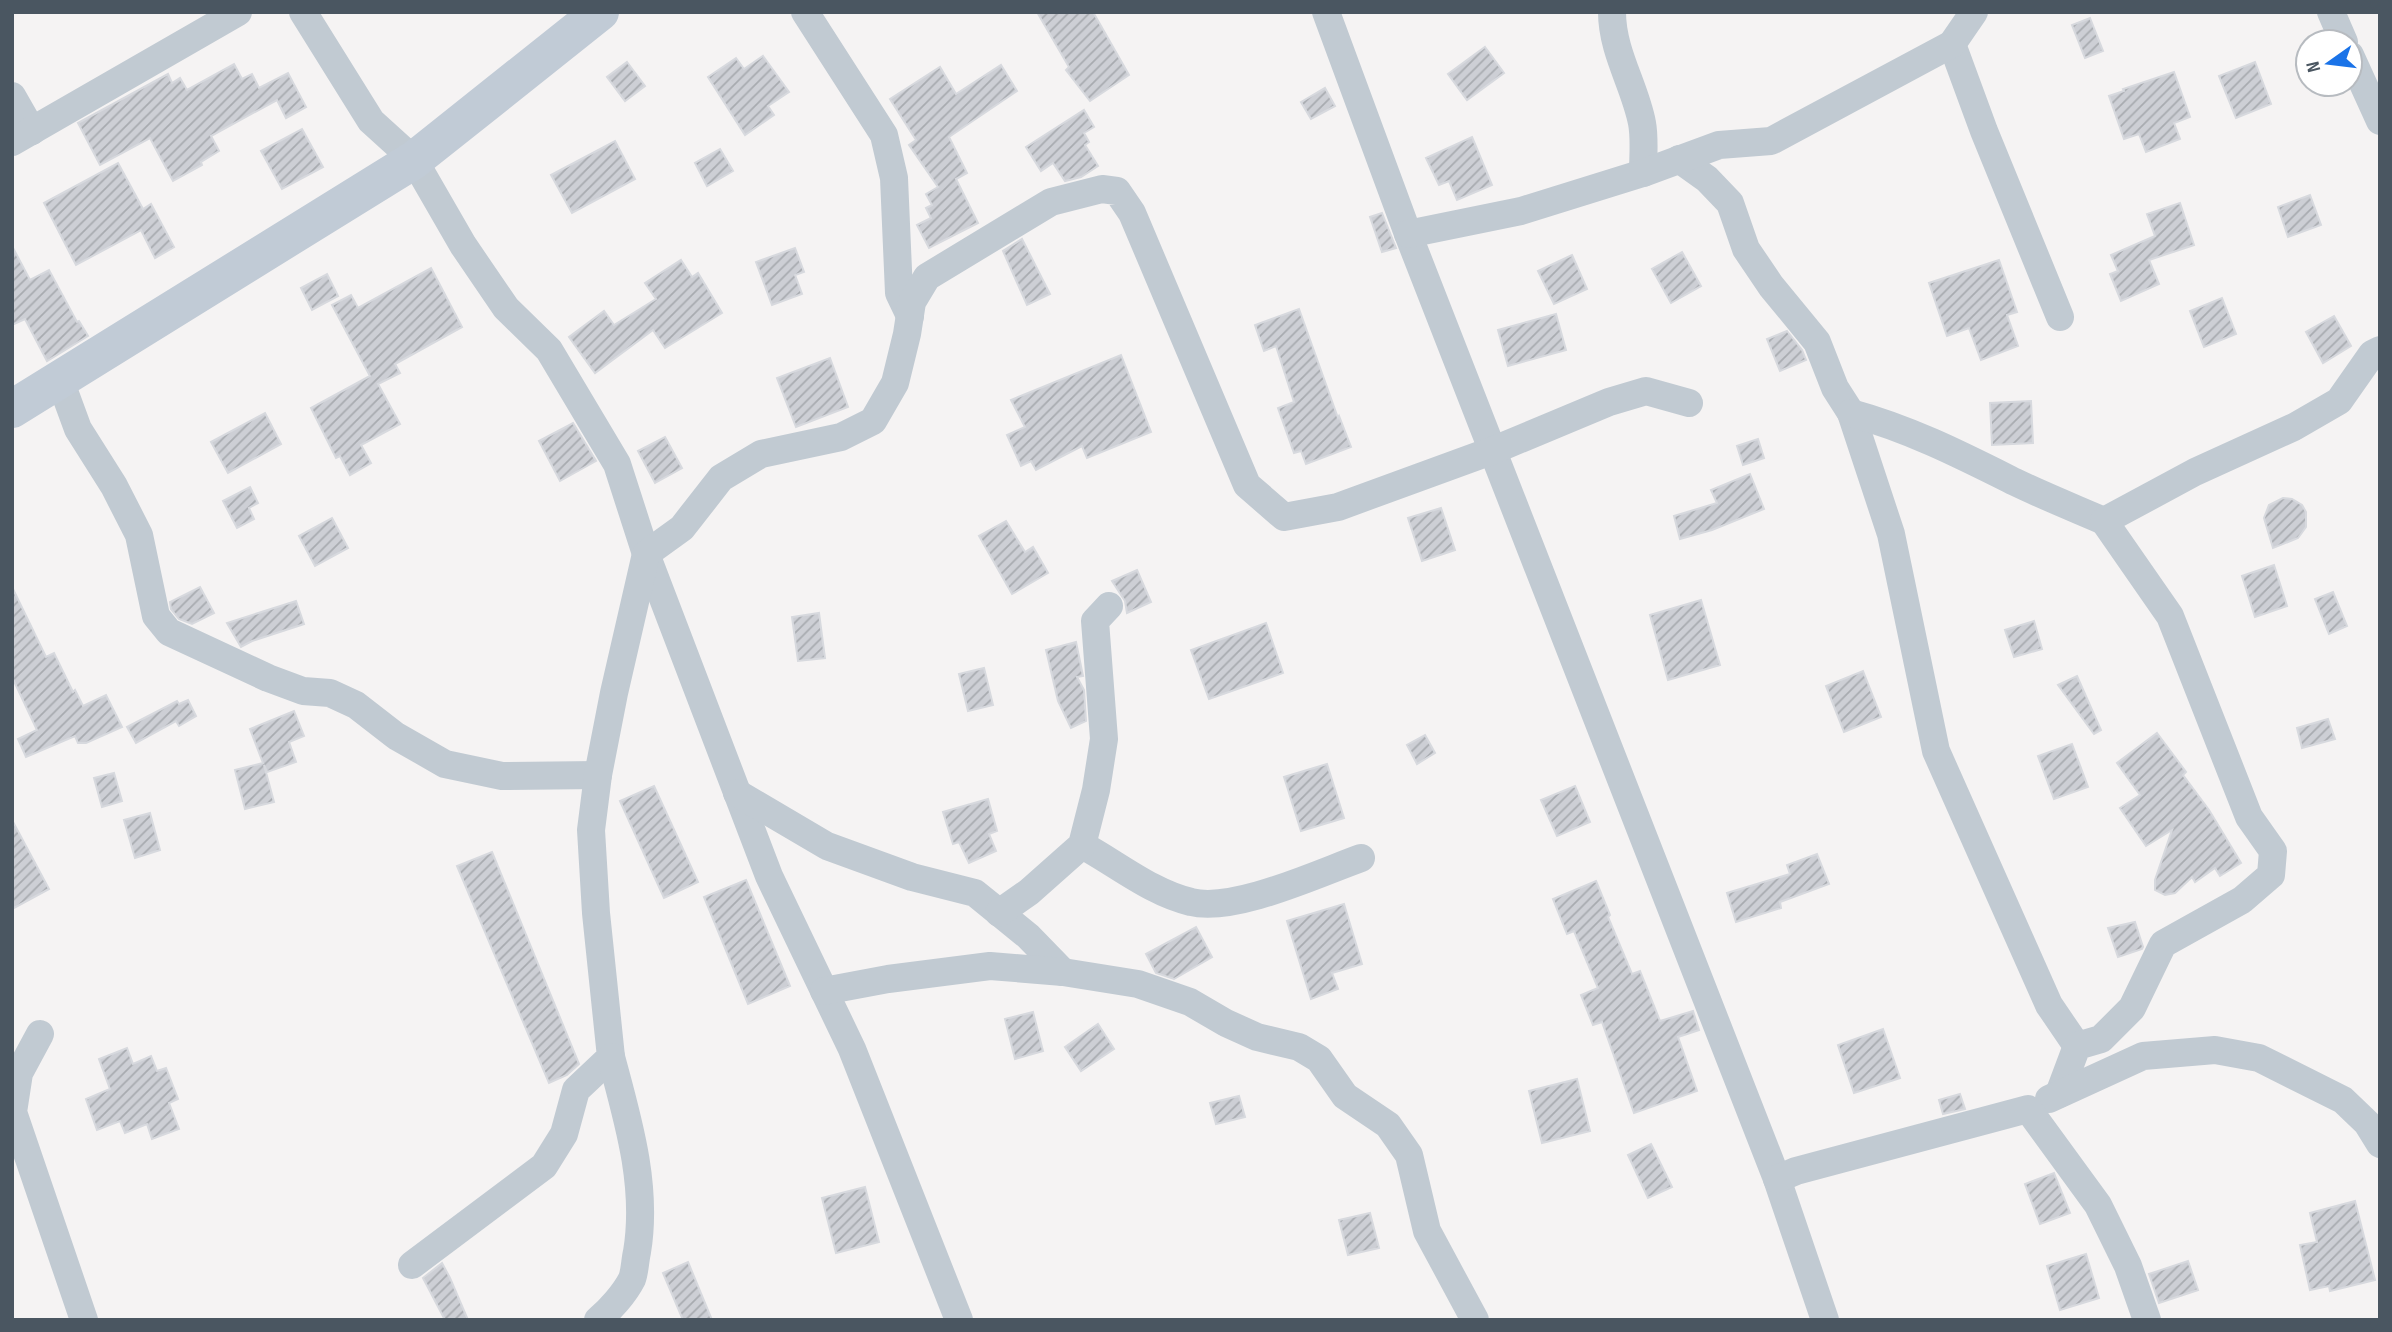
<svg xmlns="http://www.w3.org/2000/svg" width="2392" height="1332" viewBox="0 0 2392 1332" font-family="'Sofia Sans Condensed',sans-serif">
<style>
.building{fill:url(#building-hatch);stroke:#d7d9de;stroke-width:2}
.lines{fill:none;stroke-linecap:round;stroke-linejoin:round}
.minor{stroke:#c1cad2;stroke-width:28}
.secondary{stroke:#c1cbd6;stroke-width:38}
</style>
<defs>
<pattern id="building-hatch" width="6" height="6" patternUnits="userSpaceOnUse" patternTransform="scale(1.75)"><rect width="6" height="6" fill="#cdcfd5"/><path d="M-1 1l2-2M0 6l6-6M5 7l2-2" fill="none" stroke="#a8abb0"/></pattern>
</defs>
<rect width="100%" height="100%" fill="#f5f3f3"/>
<g class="building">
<path d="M 1037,12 L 1093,12 L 1129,75 L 1090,101 L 1066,70 L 1069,67 Z"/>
<path d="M 2090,18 L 2103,51 L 2085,58 L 2072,25 Z"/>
<path d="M 1485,47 L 1504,73 L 1467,100 L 1448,74 Z"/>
<path d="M 763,56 L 789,92 L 768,106 L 774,115 L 745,135 L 708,77 L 736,58 L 744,69 Z"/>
<path d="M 627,62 L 645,86 L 625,101 L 607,77 Z"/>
<path d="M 2255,62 L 2271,104 L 2236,118 L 2219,76 Z"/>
<path d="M 234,64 L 242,79 L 252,74 L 259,88 L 288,73 L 306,107 L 286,118 L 277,100 L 211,136 L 219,151 L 201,162 L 202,165 L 173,181 L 150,138 L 100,165 L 78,123 L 168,74 L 172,83 L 180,78 L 187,90 Z"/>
<path d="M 1001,65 L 1017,91 L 949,137 L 967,173 L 956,179 L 978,223 L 929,248 L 917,225 L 931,218 L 926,208 L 932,205 L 926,194 L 938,187 L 909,145 L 916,140 L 890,99 L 940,67 L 956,94 Z"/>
<path d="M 2174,72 L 2190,117 L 2174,123 L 2180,139 L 2146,152 L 2139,134 L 2124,139 L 2109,96 L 2124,91 L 2123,89 Z"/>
<path d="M 1325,88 L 1335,106 L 1311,119 L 1301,102 Z"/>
<path d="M 1084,110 L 1094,127 L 1084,133 L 1089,142 L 1085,145 L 1098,166 L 1081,177 L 1065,181 L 1053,163 L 1041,171 L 1026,147 Z"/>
<path d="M 302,129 L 323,167 L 282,189 L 261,151 Z"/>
<path d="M 1472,137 L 1492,185 L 1457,200 L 1449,181 L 1439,185 L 1426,158 Z"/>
<path d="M 615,141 L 635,179 L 572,213 L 551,175 Z"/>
<path d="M 720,149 L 733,171 L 707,186 L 695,163 Z"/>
<path d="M 118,163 L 143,209 L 151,204 L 174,247 L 155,258 L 141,230 L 76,265 L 44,203 Z"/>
<path d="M 2310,195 L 2321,225 L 2288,237 L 2278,207 Z"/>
<path d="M 2180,203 L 2194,245 L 2149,260 L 2159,284 L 2121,301 L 2110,274 L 2118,271 L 2111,255 L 2155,236 L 2147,214 Z"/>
<path d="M 1382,213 L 1396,248 L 1382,252 L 1370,217 Z"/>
<path d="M 1022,239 L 1050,294 L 1027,305 L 1003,251 Z"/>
<path d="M 12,246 L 30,280 L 49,270 L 77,322 L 79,321 L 88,336 L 47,361 L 25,319 L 12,325 Z"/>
<path d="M 795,248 L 804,272 L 795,275 L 802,294 L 772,305 L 756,262 Z"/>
<path d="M 1682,252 L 1701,286 L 1671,303 L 1652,269 Z"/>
<path d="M 1572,255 L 1587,289 L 1554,304 L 1538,271 Z"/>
<path d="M 681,260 L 692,277 L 698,273 L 722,313 L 665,348 L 653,330 L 595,373 L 569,337 L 604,311 L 614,325 L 656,299 L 645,283 Z"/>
<path d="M 1999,260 L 2017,312 L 2007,315 L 2018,346 L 1981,360 L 1969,328 L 1947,336 L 1929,283 Z"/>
<path d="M 431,268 L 462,327 L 395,364 L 400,373 L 378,384 L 400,424 L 361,445 L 371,463 L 350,475 L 340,456 L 336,458 L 311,408 L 370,376 L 332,305 L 351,295 L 358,308 Z"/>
<path d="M 327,274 L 338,296 L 312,310 L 301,288 Z"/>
<path d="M 2222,298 L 2236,334 L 2204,347 L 2190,311 Z"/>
<path d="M 1299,309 L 1338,418 L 1339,416 L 1351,447 L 1306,464 L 1301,451 L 1294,453 L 1278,408 L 1294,402 L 1276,346 L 1264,351 L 1255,325 Z"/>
<path d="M 1556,314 L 1566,350 L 1508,366 L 1498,330 Z"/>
<path d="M 2334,316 L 2351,346 L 2323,363 L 2306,332 Z"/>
<path d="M 1787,331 L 1802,350 L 1806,360 L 1780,371 L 1767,339 Z"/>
<path d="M 1121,355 L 1151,432 L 1087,458 L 1082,446 L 1036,470 L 1031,461 L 1021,466 L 1007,435 L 1025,427 L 1011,400 Z"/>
<path d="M 830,358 L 848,407 L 796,427 L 777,378 Z"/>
<path d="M 2031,401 L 2033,443 L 1992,445 L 1990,403 Z"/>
<path d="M 265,413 L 281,444 L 228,473 L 211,442 Z"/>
<path d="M 573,423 L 596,461 L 560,481 L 539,441 Z"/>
<path d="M 665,437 L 682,468 L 655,483 L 638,451 Z"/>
<path d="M 1758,439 L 1764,458 L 1743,465 L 1737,446 Z"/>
<path d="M 1750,474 L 1764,509 L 1712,530 L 1680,539 L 1674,516 L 1717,503 L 1711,490 Z"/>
<path d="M 250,487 L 258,503 L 249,508 L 254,519 L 237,528 L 223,501 Z"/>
<path d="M 2283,498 L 2292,499 L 2302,505 L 2306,512 L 2306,527 L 2298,538 L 2273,548 L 2264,518 L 2269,505 Z"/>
<path d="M 1441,508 L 1455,550 L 1422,561 L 1408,518 Z"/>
<path d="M 332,518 L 348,548 L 315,566 L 299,536 Z"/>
<path d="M 1006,521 L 1025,552 L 1033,547 L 1048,573 L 1012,594 L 979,536 Z"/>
<path d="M 2274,565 L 2287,606 L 2255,617 L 2242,576 Z"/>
<path d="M 1137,570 L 1151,602 L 1127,613 L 1125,601 L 1112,581 Z"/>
<path d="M 12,587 L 46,657 L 54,653 L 73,692 L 75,690 L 83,706 L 106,695 L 122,727 L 86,743 L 78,743 L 75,736 L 26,757 L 18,739 L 37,730 L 12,677 Z"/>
<path d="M 200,587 L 214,613 L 192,624 L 179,619 L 171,609 L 170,602 Z"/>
<path d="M 2333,592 L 2347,626 L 2329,634 L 2315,599 Z"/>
<path d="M 1701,600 L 1720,665 L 1668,680 L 1650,615 Z"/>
<path d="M 296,601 L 304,624 L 252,641 L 241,647 L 227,623 Z"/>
<path d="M 819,613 L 825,658 L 798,661 L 792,617 Z"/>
<path d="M 2034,621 L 2042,649 L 2014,657 L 2005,630 Z"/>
<path d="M 1266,623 L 1283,673 L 1209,699 L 1191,650 Z"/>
<path d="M 1076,642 L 1083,676 L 1077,677 L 1084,690 L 1086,721 L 1071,728 L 1058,701 L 1046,650 Z"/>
<path d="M 984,668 L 993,705 L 968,711 L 959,674 Z"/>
<path d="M 1863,671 L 1881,717 L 1844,732 L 1826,686 Z"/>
<path d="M 2077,676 L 2101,730 L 2094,734 L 2058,685 Z"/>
<path d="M 188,700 L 196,716 L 179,726 L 176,721 L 136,743 L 127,727 L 177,701 L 179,704 Z"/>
<path d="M 294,711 L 304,736 L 289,742 L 296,762 L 267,772 L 264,765 L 274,802 L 245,809 L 235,770 L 263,763 L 250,729 Z"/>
<path d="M 2328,719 L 2335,739 L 2302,748 L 2297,728 Z"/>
<path d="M 2157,733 L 2186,772 L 2183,775 L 2209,810 L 2241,863 L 2220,876 L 2215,868 L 2195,882 L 2192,877 L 2175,893 L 2165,895 L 2155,890 L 2155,880 L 2172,830 L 2146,846 L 2120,808 L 2140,795 L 2117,763 Z"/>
<path d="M 1425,735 L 1435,753 L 1417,764 L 1407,745 Z"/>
<path d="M 2072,744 L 2088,787 L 2054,799 L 2038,756 Z"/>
<path d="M 1327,764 L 1344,818 L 1301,831 L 1284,777 Z"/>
<path d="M 114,773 L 122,801 L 102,807 L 94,778 Z"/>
<path d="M 654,786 L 698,882 L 664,898 L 620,801 Z"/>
<path d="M 1575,786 L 1590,822 L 1557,836 L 1541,800 Z"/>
<path d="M 988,799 L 997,831 L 989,834 L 996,851 L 969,863 L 959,842 L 953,844 L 943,812 Z"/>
<path d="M 150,813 L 160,850 L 135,858 L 124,820 Z"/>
<path d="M 12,820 L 49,889 L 12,909 Z"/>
<path d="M 492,852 L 579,1064 L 567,1075 L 549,1083 L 457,866 Z"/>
<path d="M 1817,854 L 1829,884 L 1780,902 L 1781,908 L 1736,922 L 1727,893 L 1790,874 L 1787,865 Z"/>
<path d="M 746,880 L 790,986 L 748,1004 L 704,897 Z"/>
<path d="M 1596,881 L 1610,915 L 1608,917 L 1632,974 L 1640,971 L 1660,1021 L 1693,1011 L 1699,1030 L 1678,1037 L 1697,1091 L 1634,1113 L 1602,1022 L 1593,1025 L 1581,995 L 1598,988 L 1574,931 L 1567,934 L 1553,899 Z"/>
<path d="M 1344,904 L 1362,964 L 1332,973 L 1338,989 L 1311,999 L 1287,921 Z"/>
<path d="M 2135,922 L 2143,947 L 2142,949 L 2118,957 L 2108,928 Z"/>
<path d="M 1196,927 L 1212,957 L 1174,979 L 1156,973 L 1146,954 Z"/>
<path d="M 1033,1012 L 1043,1051 L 1015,1059 L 1005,1019 Z"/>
<path d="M 1098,1024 L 1114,1049 L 1081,1071 L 1065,1047 Z"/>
<path d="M 1883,1029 L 1900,1078 L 1854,1093 L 1838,1045 Z"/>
<path d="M 127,1048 L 133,1064 L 151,1056 L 157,1071 L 166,1068 L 178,1099 L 169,1103 L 179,1129 L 152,1139 L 147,1124 L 125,1133 L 120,1121 L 97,1130 L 86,1099 L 110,1089 L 99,1059 Z"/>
<path d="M 1577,1079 L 1590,1131 L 1542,1143 L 1529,1091 Z"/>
<path d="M 1960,1094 L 1965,1109 L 1943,1114 L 1939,1100 Z"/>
<path d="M 1239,1096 L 1245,1117 L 1216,1124 L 1210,1103 Z"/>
<path d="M 1651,1144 L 1672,1187 L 1648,1198 L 1628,1155 Z"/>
<path d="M 2054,1173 L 2070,1213 L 2040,1224 L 2025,1184 Z"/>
<path d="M 865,1187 L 879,1242 L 836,1253 L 822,1198 Z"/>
<path d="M 2355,1201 L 2375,1280 L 2330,1291 L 2329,1286 L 2310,1290 L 2300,1245 L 2317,1242 L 2310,1213 Z"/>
<path d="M 1370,1213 L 1379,1248 L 1348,1255 L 1339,1220 Z"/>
<path d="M 2086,1254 L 2099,1298 L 2060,1310 L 2047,1266 Z"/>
<path d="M 2188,1261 L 2198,1290 L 2159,1303 L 2149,1274 Z"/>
<path d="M 688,1262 L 712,1320 L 683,1320 L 663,1273 Z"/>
<path d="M 442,1263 L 450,1278 L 468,1320 L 445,1320 L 423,1278 Z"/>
</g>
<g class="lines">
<g class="minor">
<path d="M 303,12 L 371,121 L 414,160 L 463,245 L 506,308 L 549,350 L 617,464 L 646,554 L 769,876 L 852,1049 L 959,1320"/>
<path d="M 805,12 L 884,135 L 894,178 L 899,293 L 910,316"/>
<path d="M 1326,12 L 1408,234 L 1777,1179 L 1825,1320"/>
<path d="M 1612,12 C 1612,52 1635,86 1642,123 C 1645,139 1643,157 1643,173"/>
<path d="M 2331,12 L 2344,42"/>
<path d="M 1952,44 L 1984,131 L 2060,317"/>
<path d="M 2350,55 L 2380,121"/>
<path d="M 12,96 L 32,131"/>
<path d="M 12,142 L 238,12"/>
<path d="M 1679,159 L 1707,179 L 1730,203 L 1746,249 L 1771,286 L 1817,342 L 1835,388 L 1851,413 L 1891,534 L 1936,751 L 2049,1005 L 2077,1046"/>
<path d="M 1408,234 L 1521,211 L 1643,173 L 1719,145 L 1771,141 L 1952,44 L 1974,12"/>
<path d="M 60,380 L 78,429 L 114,486 L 139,535 L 156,616 L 169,632 L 268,678 L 303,691 L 330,693 L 356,705 L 396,736 L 445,764 L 502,776 L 598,775"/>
<path d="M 1851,413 C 1910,429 1961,455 2015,482 C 2044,496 2074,508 2104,521"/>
<path d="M 737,793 L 827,846 L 912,877 L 975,893 L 1028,936 L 1063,972"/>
<path d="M 1082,845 C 1117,864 1152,893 1191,902 C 1234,913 1319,873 1361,858"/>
<path d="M 999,913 L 1029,892 L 1082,845 L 1096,790 L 1104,739 L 1095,621 L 1109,606"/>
<path d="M 824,991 L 888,979 L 990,966 L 1063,972 L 1138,984 L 1190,1002 L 1226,1023 L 1257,1037 L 1299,1047 L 1319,1059 L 1345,1096 L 1388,1125 L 1409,1155 L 1427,1231 L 1475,1320"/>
<path d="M 40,1034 L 19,1073 L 13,1112 L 84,1320"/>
<path d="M 2059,1094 L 2077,1046 L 2101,1039 L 2132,1008 L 2163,944 L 2242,900 L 2271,875 L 2273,851 L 2249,817 L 2170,616 L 2104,521 L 2195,472 L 2294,427 L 2339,401 L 2372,354 L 2380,350"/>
<path d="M 2049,1099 L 2143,1056 L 2215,1050 L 2259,1058 L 2343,1100 L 2367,1123 L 2380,1144"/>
<path d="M 1777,1179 L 1796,1171 L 2028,1109 L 2098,1205 L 2128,1266 L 2147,1320"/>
<path d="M 412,1265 L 544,1166 L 564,1134 L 576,1090 L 611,1057 L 596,913 L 591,830 L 598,775 L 614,693 L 646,554 L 682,528 L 721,478 L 761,454 L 841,437 L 873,421 L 895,383 L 907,334 L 912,302 L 927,277 L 1051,202 L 1102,189 L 1117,191 L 1132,213 L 1247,485 L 1284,517 L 1338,507 L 1494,450 L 1609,402 L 1646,391 L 1689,403"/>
<path d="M 598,1320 C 610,1310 625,1293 632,1279 C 635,1271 635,1260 637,1252 C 648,1186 628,1120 611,1057"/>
</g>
<path class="secondary" d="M 12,409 L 414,160 L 600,12"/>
</g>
<rect width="2392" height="1332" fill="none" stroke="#4a5661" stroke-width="28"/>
<g transform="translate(2329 63) rotate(256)"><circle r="33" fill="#ffffff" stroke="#b7bbc0" stroke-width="2"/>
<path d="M0-5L12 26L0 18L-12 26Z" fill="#1a73e8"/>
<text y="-10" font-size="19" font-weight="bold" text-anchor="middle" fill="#4a5661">N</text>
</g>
</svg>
